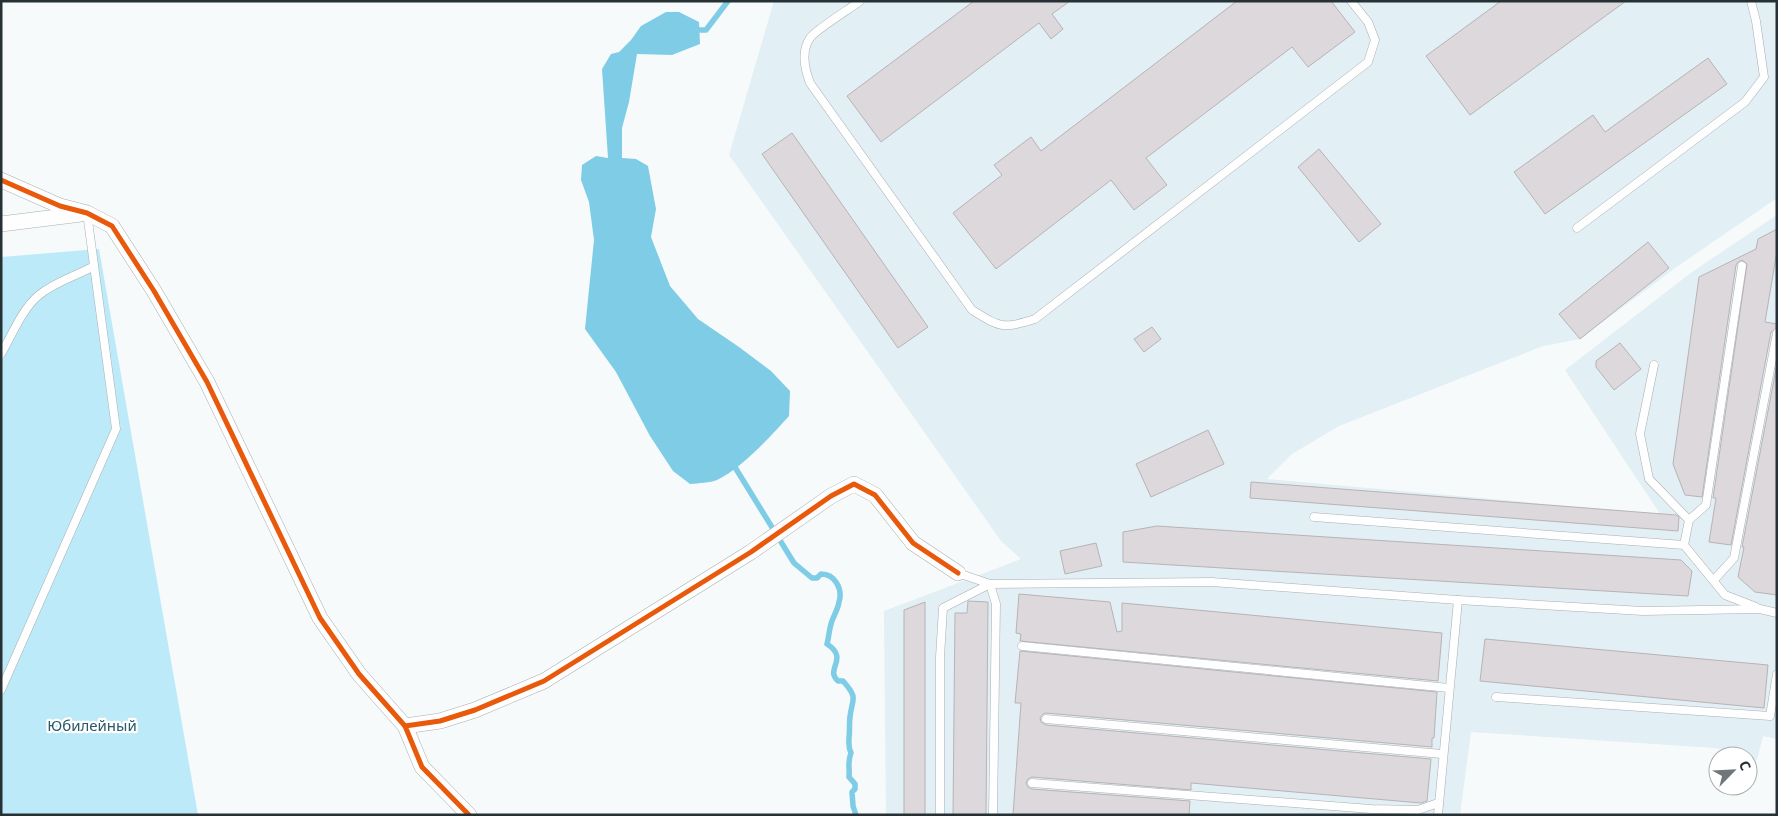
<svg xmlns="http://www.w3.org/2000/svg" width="1778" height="816" viewBox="0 0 1778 816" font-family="'Noto Sans',sans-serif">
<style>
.built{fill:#e2eff4}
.green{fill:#bceaf9}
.water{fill:#7ecce5}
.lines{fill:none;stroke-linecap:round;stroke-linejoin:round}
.stream{stroke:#7ecce5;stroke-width:5.5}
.building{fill:#dcd8db;stroke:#b7b3b6}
.lane-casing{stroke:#a9afb1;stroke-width:9}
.street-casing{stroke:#a9afb1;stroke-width:16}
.lane{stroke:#fefefe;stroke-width:8}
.street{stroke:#fefefe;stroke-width:15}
.cycleway-casing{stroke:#fff;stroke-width:8}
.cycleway{stroke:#e8590c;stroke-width:5}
.labels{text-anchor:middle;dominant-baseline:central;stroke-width:4.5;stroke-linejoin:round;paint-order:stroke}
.park-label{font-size:15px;fill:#295867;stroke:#fff}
</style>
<rect width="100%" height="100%" fill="#f7fafb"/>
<path class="built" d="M 774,1 L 1777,1 L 1777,198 L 1678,266 L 1580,339 L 1543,346 L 1339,426 L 1292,454 L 1267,479 L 1660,514 L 1565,370 L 1692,272 L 1777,215 L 1777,739 L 1763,736 L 1757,760 L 1748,757 L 1748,756 L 1715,748 L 1471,732 L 1460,815 L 886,815 L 884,611 L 1021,559 L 1001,541 L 729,155 Z"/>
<path class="green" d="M 99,249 L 198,815 L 1,815 L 1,257 Z"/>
<path class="water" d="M 666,12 L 679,12 L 699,22 L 700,44 L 672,55 L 637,54 L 629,102 L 622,128 L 622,158 L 636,159 L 648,166 L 656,209 L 651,237 L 670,286 L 698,319 L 739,347 L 771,371 L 790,391 L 789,416 C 771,436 741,469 717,480 C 710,483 699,483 690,484 L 673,471 L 650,436 L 616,372 L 585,329 L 594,240 L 589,202 L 581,180 L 582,165 L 596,156 L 608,158 L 602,69 L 611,54 L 619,52 L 631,40 L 641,26 Z"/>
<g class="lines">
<g class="stream">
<path d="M 692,30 L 706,30 L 728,1"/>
<path d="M 733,464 L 794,563 L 812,578 L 817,578 L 821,574 C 835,574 843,589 839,602 C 838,609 834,615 832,621 C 829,629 829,637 827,644 C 850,659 824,669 838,681 L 843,681 C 859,699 852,698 850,717 C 849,724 850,731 849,738 C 849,744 848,747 851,753 C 847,762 850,768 849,777 L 855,784 L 855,789 L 852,792 L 853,806 L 856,815"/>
</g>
</g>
<g class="building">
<path d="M 974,1 L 1070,1 L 1052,14 L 1063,29 L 1051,39 L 1039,23 L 881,142 L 847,96 Z"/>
<path d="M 1237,1 L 1331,1 L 1355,32 L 1308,67 L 1292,47 L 1146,158 L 1167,185 L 1134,210 L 1111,180 L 996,269 L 953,213 L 1002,175 L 994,165 L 1031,137 L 1041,151 Z"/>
<path d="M 1501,1 L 1626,1 L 1470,115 L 1426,56 Z"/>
<path d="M 1708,58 L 1727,84 L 1545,214 L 1514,172 L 1593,115 L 1605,132 Z"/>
<path d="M 792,133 L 928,327 L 898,348 L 762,154 Z"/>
<path d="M 1319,149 L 1381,224 L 1359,242 L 1298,167 Z"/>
<path d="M 1777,229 L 1777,251 L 1765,322 L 1777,324 L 1777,328 L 1771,332 L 1731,545 L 1709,542 L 1716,498 L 1713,498 L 1747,264 L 1742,260 L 1738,262 L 1736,265 L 1702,497 L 1685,495 L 1673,464 L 1699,277 L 1756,249 L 1758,239 Z"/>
<path d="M 1648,242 L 1669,268 L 1580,339 L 1559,314 Z"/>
<path d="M 1152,327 L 1161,339 L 1144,352 L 1134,339 Z"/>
<path d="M 1620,343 L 1641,369 L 1614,390 L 1596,367 L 1596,361 Z"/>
<path d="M 1777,364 L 1777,595 L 1755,592 L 1738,577 L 1744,547 L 1742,547 Z"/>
<path d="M 1208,430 L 1224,464 L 1151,497 L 1136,464 Z"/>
<path d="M 1251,482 L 1676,515 L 1679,517 L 1678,531 L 1250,498 Z"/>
<path d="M 1157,526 L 1681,560 L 1692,571 L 1688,596 L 1123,562 L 1123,532 Z"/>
<path d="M 1096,543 L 1102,566 L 1065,574 L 1060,551 Z"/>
<path d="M 1019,594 L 1110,602 L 1117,632 L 1122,631 L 1122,603 L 1442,633 L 1438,681 L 1020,641 L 1021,634 L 1016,633 Z"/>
<path d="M 968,601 L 988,602 L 986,815 L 953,815 L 955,613 L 967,613 Z"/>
<path d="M 925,602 L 925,815 L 904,815 L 904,610 Z"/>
<path d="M 1485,639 L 1768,665 L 1764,708 L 1480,681 Z"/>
<path d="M 1020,651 L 1437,692 L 1434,738 L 1432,738 L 1432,747 L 1046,713 L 1043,714 L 1040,718 L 1041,722 L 1046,725 L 1431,759 L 1427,801 L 1421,803 L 1191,783 L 1191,790 L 1032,777 L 1028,779 L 1026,783 L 1028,787 L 1032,789 L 1190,801 L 1189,815 L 1013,815 L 1021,703 L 1015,703 Z"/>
</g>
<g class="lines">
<g class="lane-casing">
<g id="lane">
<path d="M 860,1 C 851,8 814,31 810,38 C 801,51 805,70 810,83 L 972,310 C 1001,328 1002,329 1035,319 L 1368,62 L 1375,40 L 1368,22 L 1351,1"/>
<path d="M 1577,228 L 1745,102 L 1764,77 L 1756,21 L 1751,1"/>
<path d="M 1,354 C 12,335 22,309 39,295 C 55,282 76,276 94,266"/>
<path d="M 1654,365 L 1640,434 L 1649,479 L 1689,520 L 1684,545 L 1725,595 L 1756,607"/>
<path d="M 1314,517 L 1684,545"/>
<path d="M 1689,520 L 1706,505 L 1742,266"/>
<path d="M 958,573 L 990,584 L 1212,582 L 1458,600 L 1643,611 L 1760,609 L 1777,613"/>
<path d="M 1714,580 L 1734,558 L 1777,333"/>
<path d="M 1022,646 L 1449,688"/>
<path d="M 1,690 L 116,429 L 87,213"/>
<path d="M 1496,697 L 1770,716 L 1777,674"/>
<path d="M 1046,719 L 1442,754"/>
<path d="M 1032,783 L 1371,809 L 1418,810 L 1438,803"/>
<path d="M 940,815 L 940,657 L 943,608 L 990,584 L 996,604 L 993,815"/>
<path d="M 1438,815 L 1458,600"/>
</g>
</g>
<g class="street-casing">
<g id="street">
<path d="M 1,180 L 60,206 L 87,213 L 112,226 L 154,291 L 207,382 L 320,618 L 359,674 L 405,726"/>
<path d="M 1,224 L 81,214"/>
<path d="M 469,815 L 422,767 L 405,726 L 440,721 L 475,710 L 544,681 L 751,552 L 831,496 L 854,484 L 875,495 L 913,543 L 958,573"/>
</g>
</g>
<use href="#lane" class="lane"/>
<use href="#street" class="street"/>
<g class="cycleway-casing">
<g id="cycleway">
<path d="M 1,180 L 60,206 L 87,213 L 112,226 L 154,291 L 207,382 L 320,618 L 359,674 L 405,726"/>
<path d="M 469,815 L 422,767 L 405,726 L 440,721 L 475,710 L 544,681 L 751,552 L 831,496 L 854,484 L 875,495 L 913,543 L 958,573"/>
</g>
</g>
<use href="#cycleway" class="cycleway"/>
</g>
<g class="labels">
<g class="park-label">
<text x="92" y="725">Юбилейный</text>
</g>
</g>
<rect width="1778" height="816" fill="none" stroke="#263135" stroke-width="5"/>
<g transform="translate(1733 771) rotate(66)"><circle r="24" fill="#ffffff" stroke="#a8adae"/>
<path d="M0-4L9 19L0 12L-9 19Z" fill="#6f777a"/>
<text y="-8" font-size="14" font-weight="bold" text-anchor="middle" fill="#263135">С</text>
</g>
</svg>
